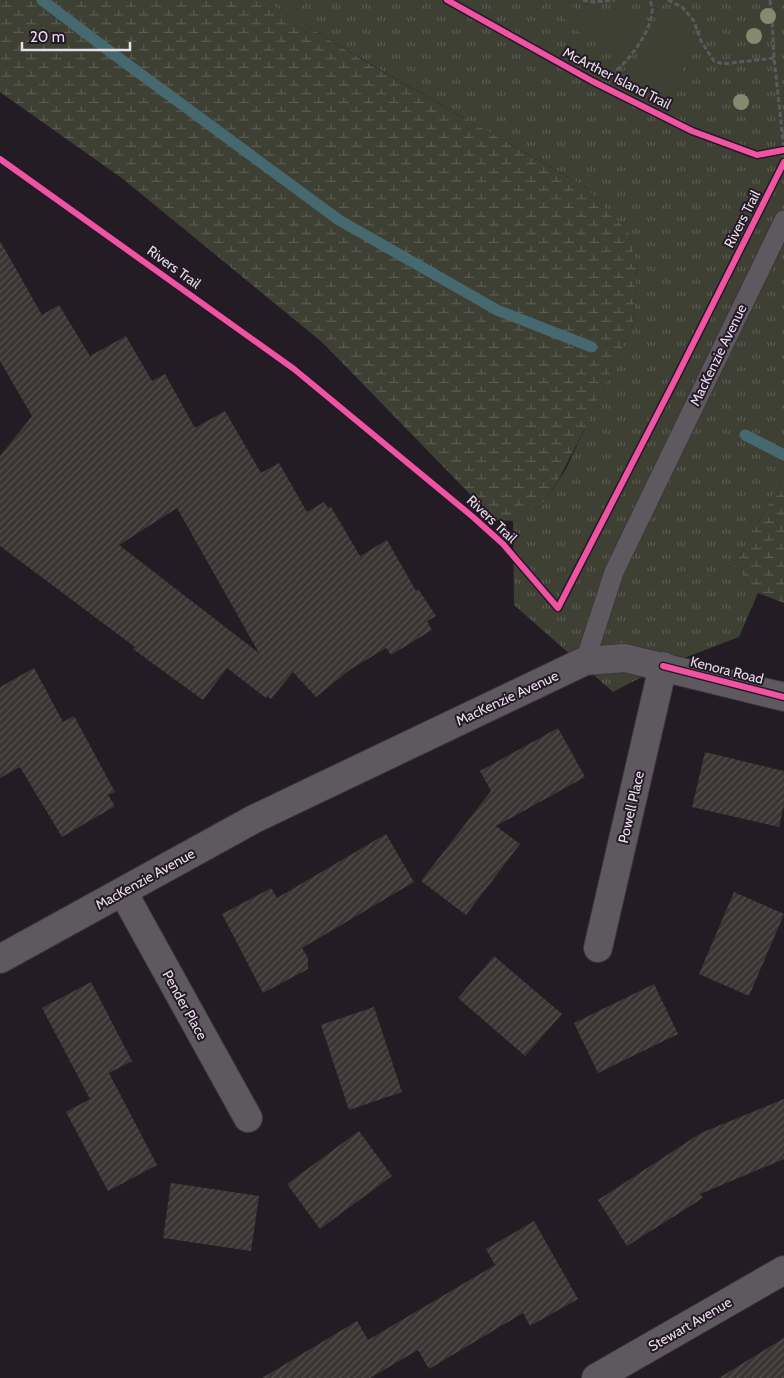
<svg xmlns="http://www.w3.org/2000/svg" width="784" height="1378" viewBox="0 0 784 1378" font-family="Cabin,sans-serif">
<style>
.wetland{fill:url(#wetland-marsh)}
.park{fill:url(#park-tufts)}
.garden{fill:#3e4034}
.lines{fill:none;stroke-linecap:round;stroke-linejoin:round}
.stream{stroke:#46686f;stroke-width:11}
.building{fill:url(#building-hatch);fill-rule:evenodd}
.service-casing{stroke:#3c373d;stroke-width:21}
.minor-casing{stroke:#3c373d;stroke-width:30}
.tertiary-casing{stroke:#3c373d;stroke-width:30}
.path{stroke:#5d585e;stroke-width:3;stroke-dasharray:5 2.5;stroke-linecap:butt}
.service{stroke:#5e595f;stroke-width:19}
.minor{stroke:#5e595f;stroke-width:28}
.tertiary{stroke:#5e595f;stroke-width:28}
.cycleway-casing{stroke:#251927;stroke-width:9}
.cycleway{stroke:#f153a3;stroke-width:6}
.tree{fill:#85896e}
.labels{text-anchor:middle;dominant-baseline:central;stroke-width:4;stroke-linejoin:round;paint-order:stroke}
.street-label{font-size:14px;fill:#e7dee8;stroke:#251927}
</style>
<defs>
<pattern id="wetland-marsh" width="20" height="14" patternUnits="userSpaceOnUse" patternTransform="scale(1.25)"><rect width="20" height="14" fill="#3e4034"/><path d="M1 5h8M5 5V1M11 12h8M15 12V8" fill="none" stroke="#5a5b51"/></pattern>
<pattern id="park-tufts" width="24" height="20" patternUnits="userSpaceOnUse" patternTransform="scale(1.25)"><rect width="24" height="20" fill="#3e4034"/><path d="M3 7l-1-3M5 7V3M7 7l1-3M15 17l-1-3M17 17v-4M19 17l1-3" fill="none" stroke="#5a5b51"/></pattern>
<pattern id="building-hatch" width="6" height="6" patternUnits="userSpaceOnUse" patternTransform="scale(1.25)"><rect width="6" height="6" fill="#3a3433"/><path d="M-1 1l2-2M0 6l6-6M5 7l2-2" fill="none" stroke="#565151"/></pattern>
</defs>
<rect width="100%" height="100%" fill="#231c24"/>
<g class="wetland">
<path d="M 0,0 L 264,0 L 361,59 L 587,188 L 629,232 L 637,268 L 633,324 L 585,428 L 560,477 L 543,503 L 513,521 L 495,520 L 323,343 L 123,179 L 0,92 Z"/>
<path d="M 784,477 L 784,603 L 758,593 L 734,566 Z"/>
</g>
<path class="park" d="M 264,0 L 784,0 L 784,477 L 734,566 L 758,593 L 739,637 L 663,666 L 613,692 L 514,605 L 513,521 L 543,503 L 566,469 L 633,324 L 637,268 L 629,233 L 587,188 L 353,54 Z"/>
<g class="garden">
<path d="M 557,0 L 584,12 L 595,13 L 625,8 L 634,18 L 646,21 C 640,39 630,52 615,62 C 609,52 607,41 600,32 L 585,34 L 569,28 L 560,11 Z"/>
<path d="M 680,11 L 693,28 L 693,35 L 689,39 C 691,59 674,100 650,99 C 642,99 625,89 617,86 L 615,82 L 616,78 L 634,62 L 646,47 L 656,22 C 666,23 674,19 680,11 Z"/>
</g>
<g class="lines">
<g class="stream">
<path d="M 42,0 L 112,53 L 339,220 L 497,310 L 592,347"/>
<path d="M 745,435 L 784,455"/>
</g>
</g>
<g class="building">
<path d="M 0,241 L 42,315 L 59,305 L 90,356 L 126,336 L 152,381 L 165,374 L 195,428 L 225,411 L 261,473 L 279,463 L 307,512 L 324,502 L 328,508 L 331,507 L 360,556 L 387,540 L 416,591 L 418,589 L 436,616 L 427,621 L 432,630 L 391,655 L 386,648 L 351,669 L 316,697 L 293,672 L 271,699 L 267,696 L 266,698 L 227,668 L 203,700 L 133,649 L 135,647 L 0,546 L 0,456 L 32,416 L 0,361 ZM 177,508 L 259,653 L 119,545 Z"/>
<path d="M 34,668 L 63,722 L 74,716 L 115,792 L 108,795 L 115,806 L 62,837 L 20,767 L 0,778 L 0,687 Z"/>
<path d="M 558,728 L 585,777 L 496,826 L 520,844 L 466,915 L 421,881 L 491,791 L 480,771 Z"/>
<path d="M 705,752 L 784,771 L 784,805 L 779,827 L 692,807 Z"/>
<path d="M 386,834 L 414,882 L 302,948 L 308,958 L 308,969 L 263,993 L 222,914 L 271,888 L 277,898 Z"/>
<path d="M 734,892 L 784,914 L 749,996 L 699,974 Z"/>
<path d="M 494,956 L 562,1014 L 525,1056 L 458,998 Z"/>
<path d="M 91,982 L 132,1061 L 109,1073 L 157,1165 L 108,1191 L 66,1112 L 90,1099 L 42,1008 Z"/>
<path d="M 654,984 L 678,1034 L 598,1073 L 574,1023 Z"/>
<path d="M 374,1007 L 402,1092 L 349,1110 L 321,1025 Z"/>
<path d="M 784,1099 L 784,1159 L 700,1194 L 703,1198 L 627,1246 L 598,1200 L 701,1133 Z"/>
<path d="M 359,1131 L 392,1176 L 320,1229 L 287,1184 Z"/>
<path d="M 171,1183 L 259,1196 L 251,1251 L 163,1238 Z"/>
<path d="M 534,1221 L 578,1299 L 530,1326 L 523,1313 L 429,1369 L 418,1350 L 370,1378 L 262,1378 L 357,1321 L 368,1340 L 495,1265 L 486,1249 Z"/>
<path d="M 784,1338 L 784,1378 L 719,1378 Z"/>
</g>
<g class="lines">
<g class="service-casing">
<path id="service" d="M 585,661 L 614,572 L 784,220"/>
</g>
<g class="minor-casing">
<g id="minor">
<path d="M 123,892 L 248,1118"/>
<path d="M 598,948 L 663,666"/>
<path d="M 596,1378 L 784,1270"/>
</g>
</g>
<g class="tertiary-casing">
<path id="tertiary" d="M 0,959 L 254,819 L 585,661 L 625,658 L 784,697"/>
</g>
<g class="path">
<path d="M 583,0 L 593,2 L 615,0"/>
<path d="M 668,0 L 682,7 L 694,21 L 701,41 L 714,61 L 723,64 L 774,58"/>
<path d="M 770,0 L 772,16 L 774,58 L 784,149"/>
<path d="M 600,85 C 620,70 650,38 652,12 C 653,8 651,4 650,0"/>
</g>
<use href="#service" class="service"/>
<use href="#minor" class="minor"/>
<use href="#tertiary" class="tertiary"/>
<g class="cycleway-casing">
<g id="cycleway">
<path d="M 447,0 L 592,81 L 692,131 L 757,155 L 784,150"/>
<path d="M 0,159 L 294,369 L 473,517 L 503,544 L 558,608 L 676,378 L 784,162"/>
<path d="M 663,666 L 784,697"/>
</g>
</g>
<use href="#cycleway" class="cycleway"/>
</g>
<g class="tree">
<circle cx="768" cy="16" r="8"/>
<circle cx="754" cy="36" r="8"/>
<circle cx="741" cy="102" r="8"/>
</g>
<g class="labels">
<g class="street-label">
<text transform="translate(617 78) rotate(27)">McArther Island Trail</text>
<text transform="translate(742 219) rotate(-63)">Rivers Trail</text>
<text transform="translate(174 267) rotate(36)">Rivers Trail</text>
<text transform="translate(718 355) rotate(-64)">MacKenzie Avenue</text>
<text transform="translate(492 519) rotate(43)">Rivers Trail</text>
<text transform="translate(727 670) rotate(14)">Kenora Road</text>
<text transform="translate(507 698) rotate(-25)">MacKenzie Avenue</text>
<text transform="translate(631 807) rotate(-77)">Powell Place</text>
<text transform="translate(145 879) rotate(-29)">MacKenzie Avenue</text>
<text transform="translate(185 1005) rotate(61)">Pender Place</text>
<text transform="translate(690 1324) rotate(-30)">Stewart Avenue</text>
</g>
</g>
<path d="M22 42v8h108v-8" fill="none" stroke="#e7dee8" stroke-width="2.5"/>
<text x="30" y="42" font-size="15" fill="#e7dee8" stroke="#251927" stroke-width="4" paint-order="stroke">20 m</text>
</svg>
